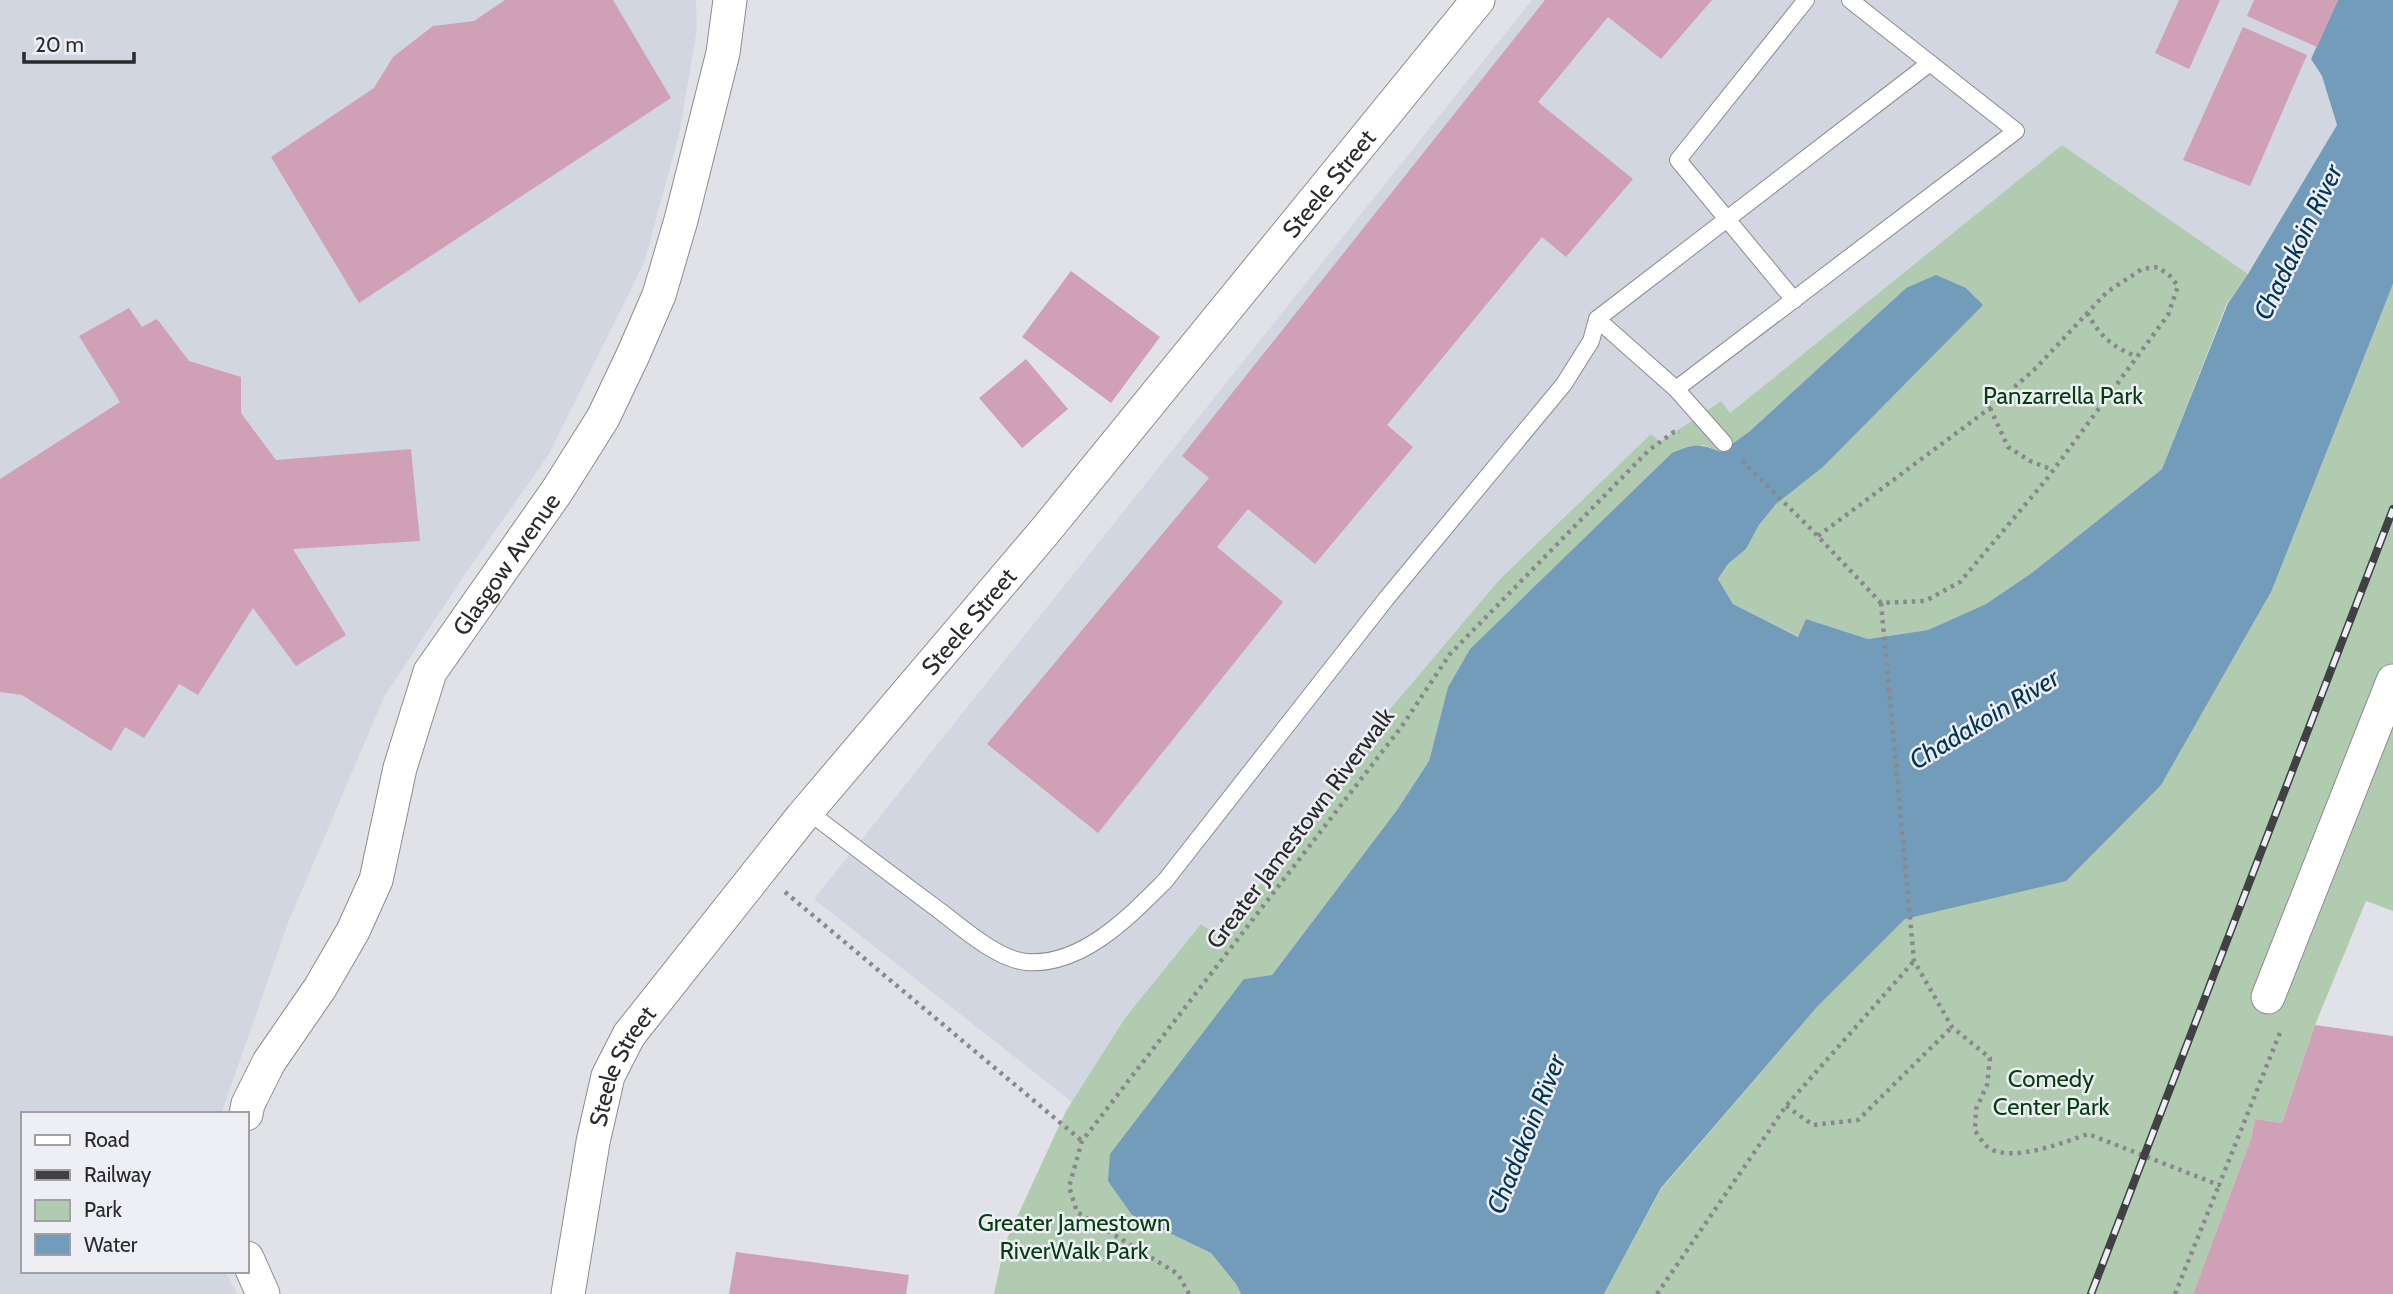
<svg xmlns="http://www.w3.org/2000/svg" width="2393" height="1294" viewBox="0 0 2393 1294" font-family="Cabin,sans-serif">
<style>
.built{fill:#d2d6e1}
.green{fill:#b1cbb1}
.water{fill:#729cba}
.building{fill:#d0a0b6}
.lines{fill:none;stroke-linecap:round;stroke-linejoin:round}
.service-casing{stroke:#8b8c91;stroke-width:18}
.minor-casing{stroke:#8b8c91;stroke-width:35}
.path{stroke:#89898d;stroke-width:4.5;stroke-dasharray:3.5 5;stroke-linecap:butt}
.service{stroke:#fff;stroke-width:16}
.minor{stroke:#fff;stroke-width:33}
.rail-casing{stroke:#414143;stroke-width:8}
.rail{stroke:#eeeff5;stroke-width:5;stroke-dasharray:16;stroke-linecap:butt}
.labels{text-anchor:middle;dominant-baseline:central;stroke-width:5;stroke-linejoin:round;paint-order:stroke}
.street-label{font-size:24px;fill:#2a2a2c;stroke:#eeeff5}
.park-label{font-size:24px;fill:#053e0f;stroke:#eeeff5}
.water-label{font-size:26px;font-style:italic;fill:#003654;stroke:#eeeff5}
</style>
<rect width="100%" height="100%" fill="#e1e2e7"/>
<g class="built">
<path d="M 0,0 L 696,0 L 697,28 L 679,135 L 644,263 L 549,454 L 465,574 L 384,697 L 288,923 L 221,1114 L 23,1114 L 23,1271 L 225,1271 L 237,1294 L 0,1294 Z"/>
<path d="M 1532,0 L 2338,0 L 2311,59 L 2322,76 L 2337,125 L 2248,274 L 2062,145 L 1730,413 L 1720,401 L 1660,442 L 1651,434 L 1500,579 L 1374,728 L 1220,938 L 1201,924 L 1125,1018 L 1072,1102 L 814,899 Z"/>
</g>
<g class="green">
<path d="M 2062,145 L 2248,274 L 2227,303 L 2162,469 L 2033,572 L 1986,604 L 1928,630 L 1868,639 L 1806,619 L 1799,637 L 1733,604 L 1718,579 L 1728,564 L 1746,549 L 1759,525 L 1776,504 L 1823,467 L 1982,305 L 1966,288 L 1906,288 L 1750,431 L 1721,452 L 1703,445 L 1672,454 L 1470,649 L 1448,687 L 1429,761 L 1397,810 L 1272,975 L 1244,979 L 1132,1215 L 1211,1253 L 1236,1284 L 1241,1294 L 994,1294 L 1005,1243 L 1066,1111 L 1125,1018 L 1201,924 L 1221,938 L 1374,728 L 1500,579 L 1651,434 L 1660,442 L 1721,401 L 1730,413 Z"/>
<path d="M 2393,284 L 2393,911 L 2366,901 L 2315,1025 L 2282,1123 L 2255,1119 L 2251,1139 L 2193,1294 L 1604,1294 L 1661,1189 L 1817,1007 L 1905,919 L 1981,900 L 2272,590 Z"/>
</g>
<path class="water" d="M 2338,0 L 2393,0 L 2393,284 L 2272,590 L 2161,785 L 2066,881 L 1905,919 L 1817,1007 L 1661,1188 L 1604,1294 L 1241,1294 L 1236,1284 L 1211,1253 L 1132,1215 L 1108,1181 L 1110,1154 L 1244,979 L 1272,975 L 1397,810 L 1429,761 L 1448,687 L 1470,649 L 1672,453 C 1693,444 1699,443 1721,452 L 1750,431 L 1906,288 L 1936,275 L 1966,288 L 1983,305 L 1823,467 L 1776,504 L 1759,525 L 1746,549 L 1728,564 L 1718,579 L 1733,604 L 1798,637 L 1806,619 L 1868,639 L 1928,630 L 1986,604 L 2033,572 L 2162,469 L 2228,303 L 2248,274 L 2337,125 L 2322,76 L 2311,59 Z"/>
<g class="building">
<path d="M 505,0 L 613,0 L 671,98 L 359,303 L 271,157 L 374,88 L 393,57 L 433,26 L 474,21 Z"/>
<path d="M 1545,0 L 1712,0 L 1661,59 L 1608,17 L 1538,102 L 1633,179 L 1566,257 L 1542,237 L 1387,425 L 1413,447 L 1315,564 L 1248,509 L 1217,547 L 1283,602 L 1098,833 L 987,744 L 1209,478 L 1182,456 Z"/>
<path d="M 2179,0 L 2220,0 L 2189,69 L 2155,53 Z"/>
<path d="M 2254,0 L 2338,0 L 2317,47 L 2247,16 Z"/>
<path d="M 2243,27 L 2307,55 L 2250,186 L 2183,160 Z"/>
<path d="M 1071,271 L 1160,337 L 1111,403 L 1022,337 Z"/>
<path d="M 129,308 L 142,327 L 157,319 L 189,361 L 241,377 L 241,413 L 276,460 L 411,449 L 420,541 L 293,549 L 346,635 L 296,666 L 253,608 L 198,695 L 179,684 L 144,738 L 125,727 L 111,751 L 22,695 L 0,692 L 0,479 L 120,402 L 79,336 Z"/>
<path d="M 1026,359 L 1068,409 L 1022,448 L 979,398 Z"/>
<path d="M 2315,1025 L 2393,1036 L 2393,1294 L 2193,1294 L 2251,1139 L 2255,1119 L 2282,1123 Z"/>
<path d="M 736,1252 L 909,1275 L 906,1294 L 729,1294 Z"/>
</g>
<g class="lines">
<g class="service-casing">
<g id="service">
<path d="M 1794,300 L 1678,160 L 1806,0"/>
<path d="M 1597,319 L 1676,389 L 1724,443"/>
<path d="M 1676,389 L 2016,131 L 1850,0"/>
<path d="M 808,811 C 850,844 893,876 936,908 C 959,925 997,960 1027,962 C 1082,966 1129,917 1165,881 L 1386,599 L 1564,384 L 1591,341 L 1597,319 L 1930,63"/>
</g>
</g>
<g class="minor-casing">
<g id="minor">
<path d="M 2268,997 L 2393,681"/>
<path id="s1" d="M 246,1114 L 248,1104 L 269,1062 L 320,988 L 353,931 L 376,880 L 400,768 L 430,672 L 557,491 L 603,418 L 633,355 L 659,295 L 681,220 L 723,53 L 730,0"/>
<path d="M 247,1258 L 263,1294"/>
<path id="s2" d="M 568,1294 L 593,1142 L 608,1076 L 629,1035 L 802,817 L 1045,531 L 1478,0"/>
</g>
</g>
<g class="path">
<path d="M 2087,313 C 2102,338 2110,345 2137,357"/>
<path d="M 1990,408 L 2008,447 L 2030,461 L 2053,470"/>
<path d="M 1742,461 L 1811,529 L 1881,603"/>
<path d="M 1818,536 L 1994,405 L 2035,369 L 2107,292 L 2142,269 L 2158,267 L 2170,276 L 2178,286 L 2168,315 L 2046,480 L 1960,582 L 1925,601 L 1881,603"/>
<path d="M 1881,603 L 1914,961 L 1952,1027 L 1990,1058 L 1987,1085 L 1976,1109 L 1975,1131 C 1979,1136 1984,1145 1989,1148 C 2012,1163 2065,1142 2088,1134 L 2219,1185 L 2281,1030"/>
<path d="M 785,892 L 1082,1141"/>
<path d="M 1786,1106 L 1813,1125 L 1858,1120 L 1952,1027"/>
<path d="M 1189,1294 L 1178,1274 L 1077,1212 L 1069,1187 L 1082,1141 L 1402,726 L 1450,654 L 1649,450 L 1674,432 L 1680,432"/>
<path d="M 1657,1294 L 1786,1106 L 1914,961"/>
<path d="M 2175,1294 L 2219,1185"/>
</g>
<use href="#service" class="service"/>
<use href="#minor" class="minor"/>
<g class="rail-casing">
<path id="rail" d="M 2091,1294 L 2393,509"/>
</g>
<use href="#rail" class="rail"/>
</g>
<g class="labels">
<g class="street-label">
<text stroke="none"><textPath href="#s2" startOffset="1370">Steele Street</textPath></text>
<text stroke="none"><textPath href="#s1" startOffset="616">Glasgow Avenue</textPath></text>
<text stroke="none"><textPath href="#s2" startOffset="803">Steele Street</textPath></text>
<text transform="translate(1300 828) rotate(-53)">Greater Jamestown Riverwalk</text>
<text stroke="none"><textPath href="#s2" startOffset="236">Steele Street</textPath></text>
</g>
<g class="park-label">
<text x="2063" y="395">Panzarrella Park</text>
<text x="2051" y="1078">Comedy<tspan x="2051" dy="28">Center Park</tspan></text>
<text x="1074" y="1222">Greater Jamestown<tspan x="1074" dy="28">RiverWalk Park</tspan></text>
</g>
<g class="water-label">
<text transform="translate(2298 242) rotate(-64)">Chadakoin River</text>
<text transform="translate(1984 719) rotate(-31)">Chadakoin River</text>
<text transform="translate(1526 1134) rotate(-68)">Chadakoin River</text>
</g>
</g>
<rect x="21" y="1112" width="228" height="161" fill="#eeeff5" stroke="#a0a0a5" stroke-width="2"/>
<rect x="35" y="1135" width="35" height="10" fill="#ffffff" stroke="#a0a0a5" stroke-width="2"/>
<text x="84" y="1147" font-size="21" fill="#2a2a2c">Road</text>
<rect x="35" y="1170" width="35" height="10" fill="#414143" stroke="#a0a0a5" stroke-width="2"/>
<text x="84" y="1182" font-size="21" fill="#2a2a2c">Railway</text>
<rect x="35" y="1200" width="35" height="21" fill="#b1cbb1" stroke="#a0a0a5" stroke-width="2"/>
<text x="84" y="1217" font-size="21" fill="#2a2a2c">Park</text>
<rect x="35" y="1234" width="35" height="21" fill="#729cba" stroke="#a0a0a5" stroke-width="2"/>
<text x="84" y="1252" font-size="21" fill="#2a2a2c">Water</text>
<path d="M24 52v10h110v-10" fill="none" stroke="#2a2a2c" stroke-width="3.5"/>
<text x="35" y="52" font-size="21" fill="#2a2a2c" stroke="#eeeff5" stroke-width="5" paint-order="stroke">20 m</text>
</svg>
